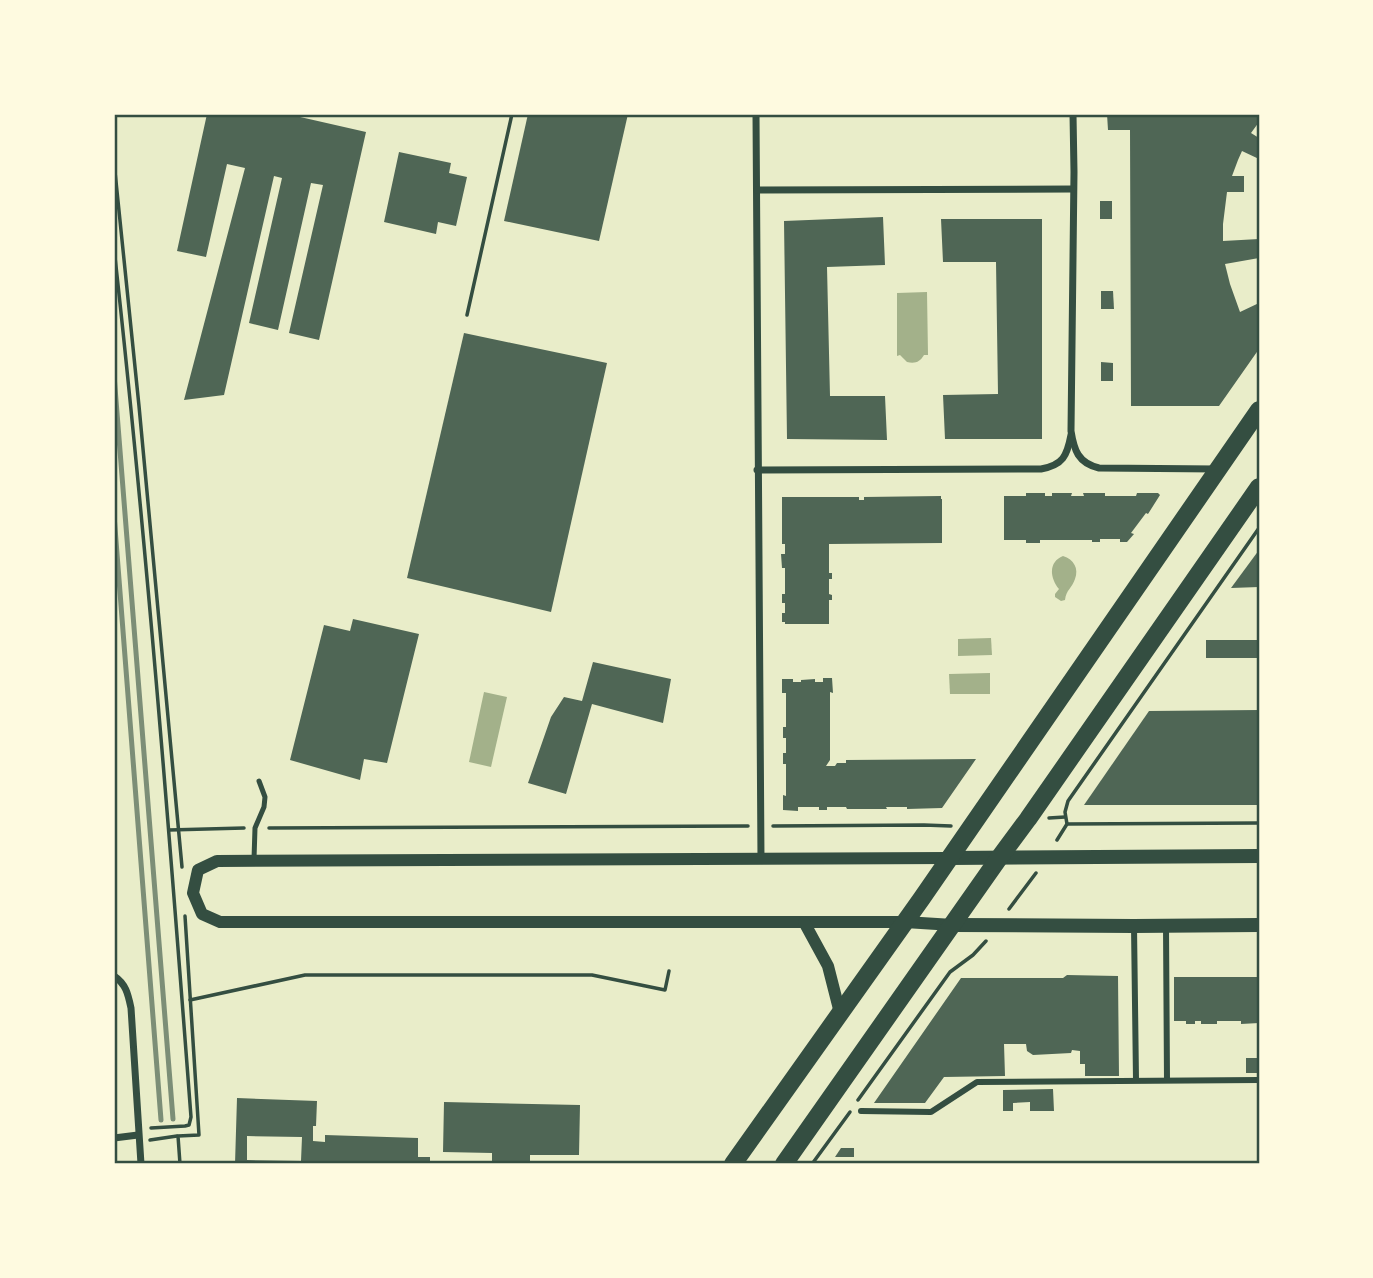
<svg xmlns="http://www.w3.org/2000/svg" width="1373" height="1278" viewBox="0 0 1373 1278" font-family="'Work Sans',sans-serif">
<style>
.water{fill:#a3b18a}
.building{fill:#4f6655;fill-rule:evenodd}
.lines{fill:none;stroke-linecap:round;stroke-linejoin:round}
.path{stroke:#344e41;stroke-width:3.5}
.service{stroke:#344e41;stroke-width:5}
.pedestrian{stroke:#344e41;stroke-width:6}
.minor{stroke:#344e41;stroke-width:7}
.tertiary{stroke:#344e41;stroke-width:12}
.secondary{stroke:#344e41;stroke-width:14}
.primary{stroke:#344e41;stroke-width:18}
.rail{stroke:#7c8e77;stroke-width:5}
.neatline{fill:none;stroke:#344e41;stroke-width:2.5}
</style>
<rect width="100%" height="100%" fill="#e9edc9"/>
<g class="water">
<path d="M 927,292 L 928,355 L 924,355 C 920,362 915,364 907,362 L 900,355 L 897,356 L 897,293 Z"/>
<path d="M 1063,556 C 1074,559 1079,569 1075,579 C 1072,588 1066,590 1065,600 L 1061,601 L 1055,597 L 1055,594 L 1059,589 C 1050,578 1048,562 1063,556 Z"/>
<path d="M 991,638 L 992,655 L 958,656 L 958,639 Z"/>
<path d="M 990,673 L 990,694 L 950,694 L 949,674 Z"/>
<path d="M 484,692 L 507,697 L 491,767 L 469,762 Z"/>
</g>
<g class="building">
<path d="M 207,114 L 287,114 L 366,132 L 319,340 L 289,333 L 323,185 L 311,183 L 278,330 L 249,323 L 282,178 L 274,176 L 224,395 L 184,400 L 245,168 L 227,164 L 206,257 L 177,251 Z"/>
<path d="M 528,114 L 628,114 L 599,241 L 504,221 Z"/>
<path d="M 1107,114 L 1259,114 L 1259,122 L 1251,133 L 1259,138 L 1259,159 L 1242,151 L 1238,160 L 1232,176 L 1244,176 L 1244,192 L 1227,192 L 1223,224 L 1223,241 L 1259,239 L 1259,258 L 1225,264 L 1230,284 L 1240,312 L 1259,303 L 1259,349 L 1219,406 L 1131,406 L 1130,130 L 1108,130 Z"/>
<path d="M 399,152 L 451,163 L 449,173 L 467,177 L 456,226 L 438,222 L 436,234 L 384,222 Z"/>
<rect x="1100" y="201" width="12" height="18"/>
<path d="M 883,217 L 885,265 L 827,267 L 830,396 L 885,396 L 887,440 L 787,439 L 784,221 Z"/>
<path d="M 941,219 L 1042,219 L 1042,439 L 945,439 L 943,395 L 998,394 L 996,262 L 943,262 Z"/>
<path d="M 1101,291 L 1113,291 L 1114,309 L 1101,309 Z"/>
<path d="M 464,333 L 607,363 L 551,612 L 407,578 Z"/>
<path d="M 1101,362 L 1113,363 L 1113,381 L 1101,381 Z"/>
<path d="M 1026,493 L 1045,493 L 1045,496 L 1052,496 L 1052,493 L 1072,493 L 1071,496 L 1084,496 L 1083,493 L 1105,493 L 1105,496 L 1136,496 L 1137,493 L 1158,493 L 1160,495 L 1148,514 L 1146,513 L 1131,533 L 1134,534 L 1127,542 L 1120,542 L 1120,539 L 1100,539 L 1100,542 L 1092,542 L 1092,540 L 1040,540 L 1040,543 L 1026,543 L 1026,540 L 1004,540 L 1004,496 L 1026,496 Z"/>
<path d="M 941,496 L 941,499 L 942,499 L 942,543 L 829,544 L 829,573 L 832,573 L 832,579 L 829,579 L 829,594 L 832,595 L 832,600 L 829,600 L 829,624 L 785,624 L 785,622 L 782,622 L 782,613 L 785,613 L 785,603 L 782,603 L 782,594 L 785,594 L 785,568 L 782,568 L 781,554 L 785,554 L 785,544 L 782,544 L 782,497 L 859,497 L 859,500 L 864,500 L 864,497 Z"/>
<path d="M 1259,550 L 1259,587 L 1231,588 Z"/>
<path d="M 353,619 L 419,634 L 387,763 L 364,759 L 360,780 L 290,760 L 324,625 L 350,631 Z"/>
<rect x="1206" y="640" width="53" height="18"/>
<path d="M 593,662 L 671,679 L 663,723 L 592,704 L 566,794 L 528,783 L 551,717 L 564,697 L 582,701 Z"/>
<path d="M 823,678 L 832,678 L 833,693 L 830,692 L 830,760 L 826,766 L 835,766 L 837,763 L 846,763 L 846,760 L 976,759 L 942,808 L 907,809 L 907,807 L 886,807 L 887,809 L 847,809 L 846,807 L 827,807 L 827,810 L 819,810 L 819,807 L 798,807 L 798,811 L 783,810 L 783,795 L 786,796 L 786,764 L 783,764 L 783,753 L 786,753 L 786,738 L 783,738 L 783,727 L 786,727 L 786,693 L 782,693 L 782,679 L 793,679 L 793,682 L 801,682 L 801,680 L 815,679 L 815,682 L 823,682 Z"/>
<path d="M 1259,710 L 1259,805 L 1084,805 L 1149,711 Z"/>
<path d="M 1067,975 L 1118,976 L 1119,1076 L 1085,1076 L 1085,1064 L 1080,1064 L 1080,1051 L 1072,1050 L 1071,1053 L 1033,1055 L 1027,1051 L 1026,1044 L 1004,1044 L 1005,1076 L 944,1077 L 925,1103 L 874,1103 L 961,978 L 1063,978 Z"/>
<path d="M 1174,977 L 1259,977 L 1259,1023 L 1241,1024 L 1241,1021 L 1217,1021 L 1217,1024 L 1201,1024 L 1201,1021 L 1195,1021 L 1195,1024 L 1186,1024 L 1186,1021 L 1174,1021 Z"/>
<rect x="1246" y="1058" width="13" height="15"/>
<path d="M 1053,1089 L 1054,1111 L 1030,1111 L 1030,1102 L 1013,1103 L 1013,1111 L 1003,1111 L 1003,1090 Z"/>
<path d="M 237,1098 L 317,1101 L 316,1126 L 313,1126 L 313,1141 L 325,1142 L 325,1135 L 418,1138 L 418,1157 L 430,1157 L 430,1164 L 235,1164 ZM 247,1136 L 302,1137 L 301,1161 L 247,1160 Z"/>
<path d="M 444,1102 L 580,1105 L 579,1155 L 530,1155 L 530,1164 L 492,1164 L 492,1153 L 443,1152 Z"/>
<path d="M 841,1148 L 854,1148 L 854,1157 L 835,1157 Z"/>
</g>
<g class="lines">
<g class="path">
<path d="M 114,162 L 139,406 L 182,867"/>
<path d="M 114,248 C 146,537 169,827 191,1117 L 189,1125 L 185,1126 L 151,1128"/>
<path d="M 467,315 L 512,114"/>
<path d="M 1049,818 L 1065,817"/>
<path d="M 1067,824 L 1259,823"/>
<path d="M 773,826 L 924,825 L 951,826"/>
<path d="M 269,828 L 748,826"/>
<path d="M 169,830 L 244,828"/>
<path d="M 1057,840 L 1067,824 L 1065,812 L 1068,801 L 1259,528"/>
<path d="M 1009,909 L 1036,873"/>
<path d="M 190,1000 L 305,975 L 592,975 L 665,990 L 669,971"/>
<path d="M 858,1100 L 950,972 L 973,955 L 986,941"/>
<path d="M 150,1140 L 177,1136"/>
<path d="M 180,1164 L 178,1136 L 199,1135 L 185,916"/>
<path d="M 812,1164 L 850,1112"/>
</g>
<path class="service" d="M 254,859 L 255,828 L 264,807 L 265,797 L 259,781"/>
<g class="pedestrian">
<path d="M 1134,926 L 1136,1080"/>
<path d="M 1166,926 L 1167,1080"/>
<path d="M 861,1111 L 931,1112 L 977,1082 L 1259,1080"/>
</g>
<g class="minor">
<path d="M 756,114 L 761,859"/>
<path d="M 1073,114 L 1074,172 L 1071,431 C 1074,450 1078,463 1099,468 L 1217,469"/>
<path d="M 757,190 L 1073,189"/>
<path d="M 757,470 L 1041,469 C 1063,465 1067,456 1071,435"/>
<path d="M 114,976 C 126,984 128,994 131,1008 L 141,1164"/>
<path d="M 114,1138 L 138,1135"/>
</g>
<g class="tertiary">
<path d="M 949,858 L 217,861 L 198,870 L 193,893 L 202,914 L 220,922 L 905,922 L 953,925"/>
<path d="M 804,922 L 828,966 L 840,1013"/>
</g>
<g class="secondary">
<path d="M 949,858 L 1259,856"/>
<path d="M 953,925 L 1134,926 L 1259,925"/>
</g>
<g class="primary">
<path d="M 733,1164 L 922,898 L 1259,410"/>
<path d="M 784,1164 L 999,858 L 1028,819 L 1259,487"/>
</g>
<g class="rail">
<path d="M 114,375 L 173,1119"/>
<path d="M 114,515 L 161,1120"/>
</g>
</g>
<rect width="1373" height="1278" fill="none" stroke="#fefae0" stroke-width="231"/>
<rect x="116" y="116" width="1142" height="1046" class="neatline"/>
</svg>
